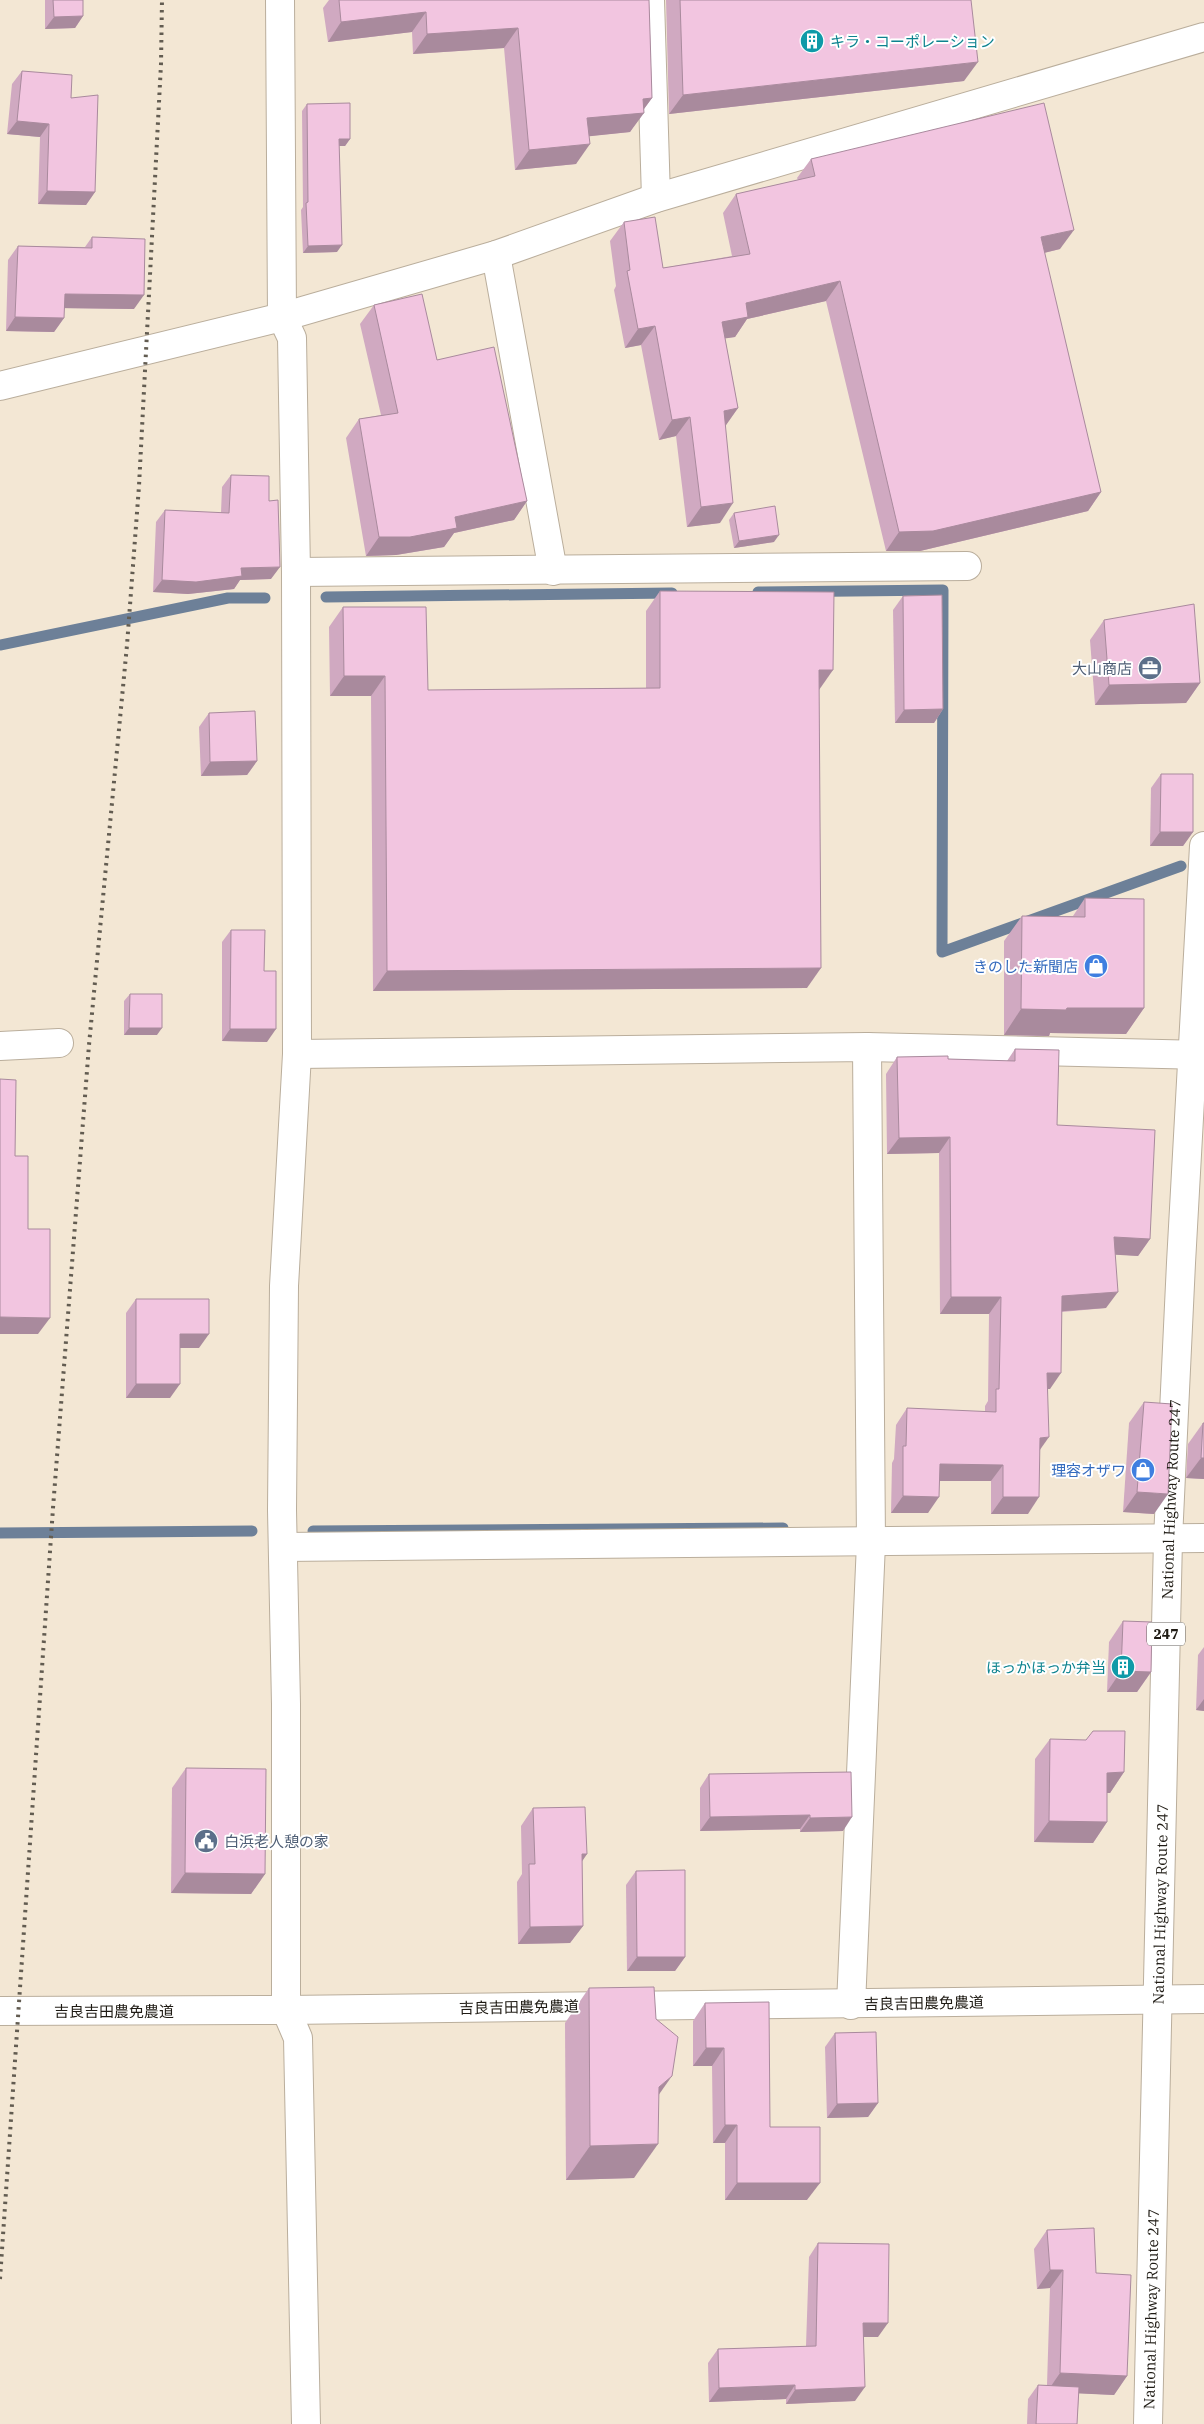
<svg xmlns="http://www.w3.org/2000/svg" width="1204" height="2424" viewBox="0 0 1204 2424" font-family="'IBM Plex Serif','Noto Sans JP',serif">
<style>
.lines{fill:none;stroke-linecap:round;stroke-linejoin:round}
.stream{stroke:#6d8098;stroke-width:11}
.minor-casing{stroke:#baae9c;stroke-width:30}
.tertiary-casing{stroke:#baae9c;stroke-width:30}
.trunk-casing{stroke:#baae9c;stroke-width:30}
.minor{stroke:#fff;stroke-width:28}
.tertiary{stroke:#fff;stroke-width:28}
.trunk{stroke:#fff;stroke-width:28}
.rail{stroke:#625c51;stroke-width:4;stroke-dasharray:2.5 5;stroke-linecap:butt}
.wall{fill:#d0a9c1}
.shaded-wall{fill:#a98a9d}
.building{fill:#f2c5e0;stroke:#a98a9d}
.labels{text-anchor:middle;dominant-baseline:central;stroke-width:4;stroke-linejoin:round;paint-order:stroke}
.shield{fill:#fff;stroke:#625f5a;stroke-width:1}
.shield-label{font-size:14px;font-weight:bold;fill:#1f1b14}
.culture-label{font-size:15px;fill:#0d838f;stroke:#fff;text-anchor:start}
.service-label{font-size:15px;fill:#4e5e75;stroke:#fff;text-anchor:end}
.shop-label{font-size:15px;fill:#366cbe;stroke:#fff;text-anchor:end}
.street-label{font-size:15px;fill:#1f1b14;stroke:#fff}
</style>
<rect width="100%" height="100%" fill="#f3e7d4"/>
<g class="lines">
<g class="stream">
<path d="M 758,592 L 943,590 L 942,952 L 1181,866"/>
<path d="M 326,597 L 672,593"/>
<path d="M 0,645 L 228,598 L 265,598"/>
<path d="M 313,1531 L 783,1528"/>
<path d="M 0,1533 L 252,1531"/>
</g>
<g class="minor-casing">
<g id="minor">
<path d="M 280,0 L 282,317 L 292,338 L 296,572 L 297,1054 L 284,1286 L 282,1510 L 286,1704 L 286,2010 L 298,2038 L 306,2424"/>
<path d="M 650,0 L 656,198"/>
<path d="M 496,255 L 553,571"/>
<path d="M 0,386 L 282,317 L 496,255 L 656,198 L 1204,37"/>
<path d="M 296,572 L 967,566"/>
<path d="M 0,1046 L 59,1043"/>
<path d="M 297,1054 L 867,1047 L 1204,1055"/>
<path d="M 283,1547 L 1204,1538"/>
<path d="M 851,2005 L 871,1543 L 867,1047"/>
</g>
</g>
<g class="tertiary-casing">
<path id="tertiary" d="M 0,2011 L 286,2010 L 1204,1999"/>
</g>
<g class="trunk-casing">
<g id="trunk">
<path id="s1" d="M 1148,2424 L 1168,1539 L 1181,1263 L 1204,846"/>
</g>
</g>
<use href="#minor" class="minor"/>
<use href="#tertiary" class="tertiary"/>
<use href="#trunk" class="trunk"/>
<path class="rail" d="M 0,2279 L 53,1508 L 89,1045 L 127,645 L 139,486 L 161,64 L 162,0"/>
</g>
<g class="wall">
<path d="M 45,0 L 83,0 L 83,16 L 75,28 L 45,29 Z"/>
<path d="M 329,0 L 649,0 L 652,98 L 644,109 L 630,132 L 589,136 L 576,164 L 515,170 L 504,48 L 413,54 L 412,32 L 328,42 L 323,8 Z"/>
<path d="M 666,0 L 971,0 L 964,81 L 669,114 Z"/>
<path d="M 22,71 L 71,98 L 95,192 L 86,205 L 38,204 L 40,137 L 7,134 L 12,84 Z"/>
<path d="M 307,104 L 350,139 L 345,146 L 339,146 L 337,252 L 303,253 L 301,210 L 303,207 L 302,111 Z"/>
<path d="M 811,159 L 1060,249 L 1044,253 L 1101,492 L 1088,511 L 920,551 L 886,551 L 826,301 L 747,319 L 735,337 L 725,338 L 738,408 L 725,426 L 720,523 L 687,527 L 676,436 L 659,440 L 641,345 L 625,348 L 614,290 L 616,286 L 610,241 L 624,222 L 663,268 L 732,256 L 723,213 L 736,194 L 798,180 L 797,178 Z"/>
<path d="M 92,237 L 134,309 L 64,308 L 64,318 L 54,332 L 6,331 L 8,260 L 18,246 L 85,247 Z"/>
<path d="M 374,305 L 437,360 L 527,501 L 514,520 L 454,533 L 444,547 L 396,555 L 366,556 L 346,438 L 359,419 L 381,415 L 360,324 Z"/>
<path d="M 231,475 L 269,501 L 271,579 L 240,580 L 234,589 L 188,594 L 153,592 L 156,522 L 165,510 L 221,513 L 222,487 Z"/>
<path d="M 734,513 L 774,542 L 734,548 L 729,520 Z"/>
<path d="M 660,591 L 819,690 L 807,988 L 373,991 L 371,696 L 330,696 L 329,627 L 343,607 L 428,690 L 646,688 L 646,611 Z"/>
<path d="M 903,596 L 943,709 L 934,723 L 895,723 L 893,610 Z"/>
<path d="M 1104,620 L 1200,683 L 1186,703 L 1095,705 L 1090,640 Z"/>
<path d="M 209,713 L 257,761 L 247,775 L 201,776 L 199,727 Z"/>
<path d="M 1161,774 L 1193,832 L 1183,846 L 1150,846 L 1151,788 Z"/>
<path d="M 1085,898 L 1144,1008 L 1126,1034 L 1050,1033 L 1049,1036 L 1004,1035 L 1004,941 L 1022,916 L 1073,916 Z"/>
<path d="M 231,930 L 264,971 L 267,1042 L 222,1041 L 222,942 Z"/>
<path d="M 130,994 L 157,1035 L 124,1035 L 124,1001 Z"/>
<path d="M 1015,1049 L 1057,1125 L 1150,1239 L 1138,1256 L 1115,1254 L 1106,1308 L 1062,1312 L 1050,1389 L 1048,1389 L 1040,1450 L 1028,1514 L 991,1514 L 991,1481 L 939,1481 L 928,1513 L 891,1513 L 892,1463 L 894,1459 L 896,1425 L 907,1408 L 985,1412 L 985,1406 L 988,1401 L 989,1314 L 940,1314 L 939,1153 L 887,1154 L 886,1074 L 897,1057 L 1007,1061 Z"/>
<path d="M 136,1299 L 199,1348 L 180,1348 L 170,1398 L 126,1398 L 126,1313 Z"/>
<path d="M 1144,1402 L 1154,1514 L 1123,1512 L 1129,1423 Z"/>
<path d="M 1203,1423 L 1204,1423 L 1204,1479 L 1186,1478 L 1188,1444 Z"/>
<path d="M 1123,1621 L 1151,1672 L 1137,1692 L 1107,1692 L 1109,1642 Z"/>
<path d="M 1204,1647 L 1204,1711 L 1196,1710 L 1198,1655 Z"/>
<path d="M 1050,1739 L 1124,1772 L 1110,1793 L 1107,1793 L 1107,1822 L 1093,1843 L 1034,1842 L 1035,1759 Z"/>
<path d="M 186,1768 L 265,1874 L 251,1894 L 171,1893 L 172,1788 Z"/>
<path d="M 851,1772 L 843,1831 L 800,1832 L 800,1829 L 700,1831 L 700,1788 L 709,1774 Z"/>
<path d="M 533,1808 L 587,1854 L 582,1860 L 583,1926 L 570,1943 L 518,1944 L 517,1882 L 522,1874 L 521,1826 Z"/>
<path d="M 636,1871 L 685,1957 L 675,1971 L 627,1971 L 626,1885 Z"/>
<path d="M 589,1988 L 659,2094 L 634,2178 L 566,2180 L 565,2023 Z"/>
<path d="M 705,2003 L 770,2127 L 807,2200 L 725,2200 L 725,2143 L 713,2143 L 712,2066 L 693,2066 L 693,2021 Z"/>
<path d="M 835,2033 L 878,2103 L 868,2117 L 827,2118 L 825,2047 Z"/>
<path d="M 1047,2230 L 1096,2273 L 1127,2376 L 1114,2395 L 1079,2393 L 1077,2424 L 1027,2424 L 1028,2399 L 1038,2385 L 1047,2385 L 1050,2288 L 1037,2289 L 1034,2249 Z"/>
<path d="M 818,2243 L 878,2337 L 864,2337 L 855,2401 L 786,2404 L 786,2399 L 709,2402 L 708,2363 L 718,2349 L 806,2346 L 809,2257 Z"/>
</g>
<g class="shaded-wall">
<path d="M 426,12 L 412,32 L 328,42 L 341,22 Z"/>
<path d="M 83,16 L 75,28 L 45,29 L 54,17 Z"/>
<path d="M 518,28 L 504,48 L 413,54 L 427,34 Z"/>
<path d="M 978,62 L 964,81 L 669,114 L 683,95 Z"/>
<path d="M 652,98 L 641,113 L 644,113 L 630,132 L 573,138 L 587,118 L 643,99 Z"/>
<path d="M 17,121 L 49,124 L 40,137 L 7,134 Z"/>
<path d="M 339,139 L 350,139 L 345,146 L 334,146 Z"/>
<path d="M 590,144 L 576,164 L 515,170 L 529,150 Z"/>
<path d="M 47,191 L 95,192 L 86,205 L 38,204 Z"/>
<path d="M 1074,230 L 1060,249 L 1027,257 L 1041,237 Z"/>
<path d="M 342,245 L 337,252 L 303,253 L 308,246 Z"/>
<path d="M 840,281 L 826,301 L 747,319 L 735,337 L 708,341 L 722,322 L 746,303 Z"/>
<path d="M 65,294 L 144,295 L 134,309 L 55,308 Z"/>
<path d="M 15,317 L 64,318 L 54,332 L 6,331 Z"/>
<path d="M 655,326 L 641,345 L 625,348 L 638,329 Z"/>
<path d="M 738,408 L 724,428 L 724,411 Z"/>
<path d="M 690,417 L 676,436 L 659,440 L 672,420 Z"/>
<path d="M 1101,492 L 1088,511 L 920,551 L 886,551 L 899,532 Z"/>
<path d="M 527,501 L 514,520 L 454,533 L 444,547 L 396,555 L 366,556 L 379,537 L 455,517 Z"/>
<path d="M 733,503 L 720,523 L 687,527 L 701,507 Z"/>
<path d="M 779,535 L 774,542 L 734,548 L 739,541 Z"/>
<path d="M 280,567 L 271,579 L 240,580 L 234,589 L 188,594 L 153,592 L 162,580 L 241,568 Z"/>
<path d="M 819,670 L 833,670 L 819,690 Z"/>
<path d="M 344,676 L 385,676 L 371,696 L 330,696 Z"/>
<path d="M 1200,683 L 1186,703 L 1095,705 L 1109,685 Z"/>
<path d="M 943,709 L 934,723 L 895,723 L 904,710 Z"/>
<path d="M 257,761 L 247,775 L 201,776 L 210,762 Z"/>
<path d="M 1160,832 L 1193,832 L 1183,846 L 1150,846 Z"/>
<path d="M 821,968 L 807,988 L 373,991 L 387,971 Z"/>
<path d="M 1067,1008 L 1144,1008 L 1126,1034 L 1050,1033 L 1049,1036 L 1004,1035 L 1021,1009 Z"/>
<path d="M 129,1028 L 162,1028 L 157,1035 L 124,1035 Z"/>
<path d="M 230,1029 L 276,1029 L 267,1042 L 222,1041 Z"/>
<path d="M 950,1137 L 939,1153 L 887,1154 L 899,1138 Z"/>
<path d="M 1114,1237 L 1150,1239 L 1138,1256 L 1102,1254 Z"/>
<path d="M 1118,1292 L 1106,1308 L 1051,1312 L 1062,1296 Z"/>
<path d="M 951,1297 L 1001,1297 L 989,1314 L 940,1314 Z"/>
<path d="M 0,1317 L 50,1318 L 38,1334 L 0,1334 Z"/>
<path d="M 180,1334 L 209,1334 L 199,1348 L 170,1348 Z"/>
<path d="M 1047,1373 L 1061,1373 L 1050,1389 L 1036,1389 Z"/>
<path d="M 136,1384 L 180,1384 L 170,1398 L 126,1398 Z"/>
<path d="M 1049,1437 L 1037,1454 L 1040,1438 Z"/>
<path d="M 1201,1458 L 1204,1458 L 1204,1479 L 1186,1478 Z"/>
<path d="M 940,1464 L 1003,1465 L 991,1481 L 928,1481 Z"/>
<path d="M 1137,1492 L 1168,1494 L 1154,1514 L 1123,1512 Z"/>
<path d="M 903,1496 L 939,1497 L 928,1513 L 891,1513 Z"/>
<path d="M 1003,1497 L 1039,1497 L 1028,1514 L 991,1514 Z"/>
<path d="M 1121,1671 L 1151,1672 L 1137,1692 L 1107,1692 Z"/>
<path d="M 1204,1699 L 1204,1711 L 1196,1710 Z"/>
<path d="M 1124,1772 L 1110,1793 L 1093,1793 L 1107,1773 Z"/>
<path d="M 810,1815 L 800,1829 L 700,1831 L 710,1817 Z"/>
<path d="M 852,1817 L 843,1831 L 800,1832 L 810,1818 Z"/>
<path d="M 1049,1821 L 1107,1822 L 1093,1843 L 1034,1842 Z"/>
<path d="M 582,1854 L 587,1854 L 575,1872 Z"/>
<path d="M 185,1873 L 265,1874 L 251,1894 L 171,1893 Z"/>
<path d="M 583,1926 L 570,1943 L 518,1944 L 530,1927 Z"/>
<path d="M 637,1957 L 685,1957 L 675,1971 L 627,1971 Z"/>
<path d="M 706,2048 L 724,2048 L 712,2066 L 693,2066 Z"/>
<path d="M 672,2076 L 648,2110 L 659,2087 Z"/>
<path d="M 878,2103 L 868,2117 L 827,2118 L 837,2104 Z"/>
<path d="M 725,2125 L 737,2125 L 725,2143 L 713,2143 Z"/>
<path d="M 658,2144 L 634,2178 L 566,2180 L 590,2146 Z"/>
<path d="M 737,2183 L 820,2183 L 807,2200 L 725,2200 Z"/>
<path d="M 1050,2270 L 1063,2270 L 1050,2288 L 1037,2289 Z"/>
<path d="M 863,2323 L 888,2323 L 878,2337 L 854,2337 Z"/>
<path d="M 1060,2373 L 1127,2376 L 1114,2395 L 1047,2392 Z"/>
<path d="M 795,2385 L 786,2399 L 709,2402 L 719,2388 Z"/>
<path d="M 865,2387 L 855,2401 L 786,2404 L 795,2390 Z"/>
</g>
<g class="building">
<path d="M 53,0 L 83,0 L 83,16 L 54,17 Z"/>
<path d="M 339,0 L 649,0 L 652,98 L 643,99 L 644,113 L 587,118 L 590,144 L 529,150 L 518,28 L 427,34 L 426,12 L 341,22 Z"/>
<path d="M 680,0 L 971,0 L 978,62 L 683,95 Z"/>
<path d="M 22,71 L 72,75 L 71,98 L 98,95 L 95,192 L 47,191 L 49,124 L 17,121 Z"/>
<path d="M 350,103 L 350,139 L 339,139 L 342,245 L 308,246 L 306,203 L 308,202 L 307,104 Z"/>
<path d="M 1044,103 L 1074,230 L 1041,237 L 1101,492 L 933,531 L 899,532 L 840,281 L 746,303 L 748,317 L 722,322 L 738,408 L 724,411 L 733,503 L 701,507 L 690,417 L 672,420 L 655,326 L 638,329 L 627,271 L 630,270 L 624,222 L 655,217 L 663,268 L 750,254 L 736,194 L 815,176 L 811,159 Z"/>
<path d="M 92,237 L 145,239 L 144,295 L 65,294 L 64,318 L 15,317 L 18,246 L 92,248 Z"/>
<path d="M 422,294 L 437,360 L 494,347 L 527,501 L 455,517 L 457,528 L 410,537 L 379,537 L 359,419 L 398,413 L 374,305 Z"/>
<path d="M 231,475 L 269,476 L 269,501 L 278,500 L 280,567 L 241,568 L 242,576 L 196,582 L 162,580 L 165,510 L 229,513 Z"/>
<path d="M 775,506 L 779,535 L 739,541 L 734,513 Z"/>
<path d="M 660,591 L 834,592 L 833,670 L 819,670 L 821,968 L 387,971 L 385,676 L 344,676 L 343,607 L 426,607 L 428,690 L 660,688 Z"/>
<path d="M 942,595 L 943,709 L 904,710 L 903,596 Z"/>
<path d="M 1194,604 L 1200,683 L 1109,685 L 1104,620 Z"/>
<path d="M 255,711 L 257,761 L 210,762 L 209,713 Z"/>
<path d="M 1161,774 L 1193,774 L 1193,832 L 1160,832 Z"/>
<path d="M 1085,898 L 1144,899 L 1144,1008 L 1067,1008 L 1066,1010 L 1021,1009 L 1022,916 L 1085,917 Z"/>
<path d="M 231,930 L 265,930 L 264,971 L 276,971 L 276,1029 L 230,1029 Z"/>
<path d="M 130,994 L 162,994 L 162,1028 L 129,1028 Z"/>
<path d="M 1015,1049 L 1059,1050 L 1057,1125 L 1155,1130 L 1150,1239 L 1114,1237 L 1118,1292 L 1062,1296 L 1061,1373 L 1047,1373 L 1049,1437 L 1040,1438 L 1039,1497 L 1003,1497 L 1003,1465 L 940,1464 L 939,1497 L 903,1496 L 903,1446 L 906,1446 L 907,1408 L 996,1412 L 996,1389 L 999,1389 L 1001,1297 L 951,1297 L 950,1137 L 899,1138 L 897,1057 L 948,1056 L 948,1059 L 1015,1061 Z"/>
<path d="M 0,1079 L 16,1080 L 15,1156 L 28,1156 L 28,1229 L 50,1229 L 50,1318 L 0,1317 Z"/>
<path d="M 136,1299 L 209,1299 L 209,1334 L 180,1334 L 180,1384 L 136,1384 Z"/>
<path d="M 1144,1402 L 1172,1404 L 1168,1494 L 1137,1492 Z"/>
<path d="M 1203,1423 L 1204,1423 L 1204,1458 L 1201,1458 Z"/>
<path d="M 1123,1621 L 1152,1622 L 1151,1672 L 1121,1671 Z"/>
<path d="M 1093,1731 L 1125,1731 L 1124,1772 L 1107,1773 L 1107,1822 L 1049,1821 L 1050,1739 L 1086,1740 Z"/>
<path d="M 186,1768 L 266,1769 L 265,1874 L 185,1873 Z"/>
<path d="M 851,1772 L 852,1817 L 810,1818 L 810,1815 L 710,1817 L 709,1774 Z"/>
<path d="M 585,1807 L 587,1854 L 582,1854 L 583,1926 L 530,1927 L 529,1864 L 535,1864 L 533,1808 Z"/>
<path d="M 685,1870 L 685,1957 L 637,1957 L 636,1871 Z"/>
<path d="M 654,1987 L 656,2019 L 678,2037 L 672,2076 L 659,2087 L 658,2144 L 590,2146 L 589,1988 Z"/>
<path d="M 769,2002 L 770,2127 L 820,2127 L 820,2183 L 737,2183 L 737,2125 L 725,2125 L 724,2048 L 706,2048 L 705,2003 Z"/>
<path d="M 876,2032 L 878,2103 L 837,2104 L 835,2033 Z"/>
<path d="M 1094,2228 L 1096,2273 L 1131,2275 L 1127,2376 L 1060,2373 L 1063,2270 L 1050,2270 L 1047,2230 Z"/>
<path d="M 818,2243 L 889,2244 L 888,2323 L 863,2323 L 865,2387 L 795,2390 L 795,2385 L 719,2388 L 718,2349 L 816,2346 Z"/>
<path d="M 1038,2385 L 1079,2387 L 1077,2424 L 1036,2424 Z"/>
</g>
<defs>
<g id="building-disc" transform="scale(1.25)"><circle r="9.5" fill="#0f9aa8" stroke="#fff"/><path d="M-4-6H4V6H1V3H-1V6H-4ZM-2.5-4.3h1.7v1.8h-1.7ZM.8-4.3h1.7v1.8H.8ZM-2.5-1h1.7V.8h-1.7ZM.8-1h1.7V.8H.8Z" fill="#fff"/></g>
<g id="office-disc" transform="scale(1.25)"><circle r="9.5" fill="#5c6f8a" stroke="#fff"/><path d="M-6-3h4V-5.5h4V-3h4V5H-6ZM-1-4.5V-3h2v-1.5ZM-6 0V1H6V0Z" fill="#fff"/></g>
<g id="shop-disc" transform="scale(1.25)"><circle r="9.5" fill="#3f7fe0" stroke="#fff"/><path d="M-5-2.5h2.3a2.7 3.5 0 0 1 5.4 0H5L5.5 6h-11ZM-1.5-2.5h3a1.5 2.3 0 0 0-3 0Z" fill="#fff"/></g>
<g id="civic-disc" transform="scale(1.25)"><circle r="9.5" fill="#5c6f8a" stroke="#fff"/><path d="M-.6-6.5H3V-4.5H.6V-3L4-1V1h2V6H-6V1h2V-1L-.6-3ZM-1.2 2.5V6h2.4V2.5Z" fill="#fff"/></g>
</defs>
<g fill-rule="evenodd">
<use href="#building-disc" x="812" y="41"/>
<use href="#office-disc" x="1150" y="668"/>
<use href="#shop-disc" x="1096" y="966"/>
<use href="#shop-disc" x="1143" y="1470"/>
<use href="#building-disc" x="1123" y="1667"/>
<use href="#civic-disc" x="206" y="1841"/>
</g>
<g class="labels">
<rect class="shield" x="1147" y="1622.5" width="38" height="23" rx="4"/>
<g class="shield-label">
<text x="1166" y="1634">247</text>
</g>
<g class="culture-label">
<text x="830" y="41">キラ・コーポレーション</text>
<text x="1106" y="1667" text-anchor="end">ほっかほっか弁当</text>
</g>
<g class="service-label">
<text x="1132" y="668">大山商店</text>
<text x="224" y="1841" text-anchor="start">白浜老人憩の家</text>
</g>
<g class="shop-label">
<text x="1078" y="966">きのした新聞店</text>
<text x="1126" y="1470">理容オザワ</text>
</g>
<g class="street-label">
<text stroke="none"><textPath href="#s1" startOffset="925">National Highway Route 247</textPath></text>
<text stroke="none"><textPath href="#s1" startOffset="520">National Highway Route 247</textPath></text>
<text transform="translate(924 2003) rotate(-1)">吉良吉田農免農道</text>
<text transform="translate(519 2007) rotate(-1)">吉良吉田農免農道</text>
<text x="114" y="2011">吉良吉田農免農道</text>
<text stroke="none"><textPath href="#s1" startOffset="115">National Highway Route 247</textPath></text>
</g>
</g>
</svg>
